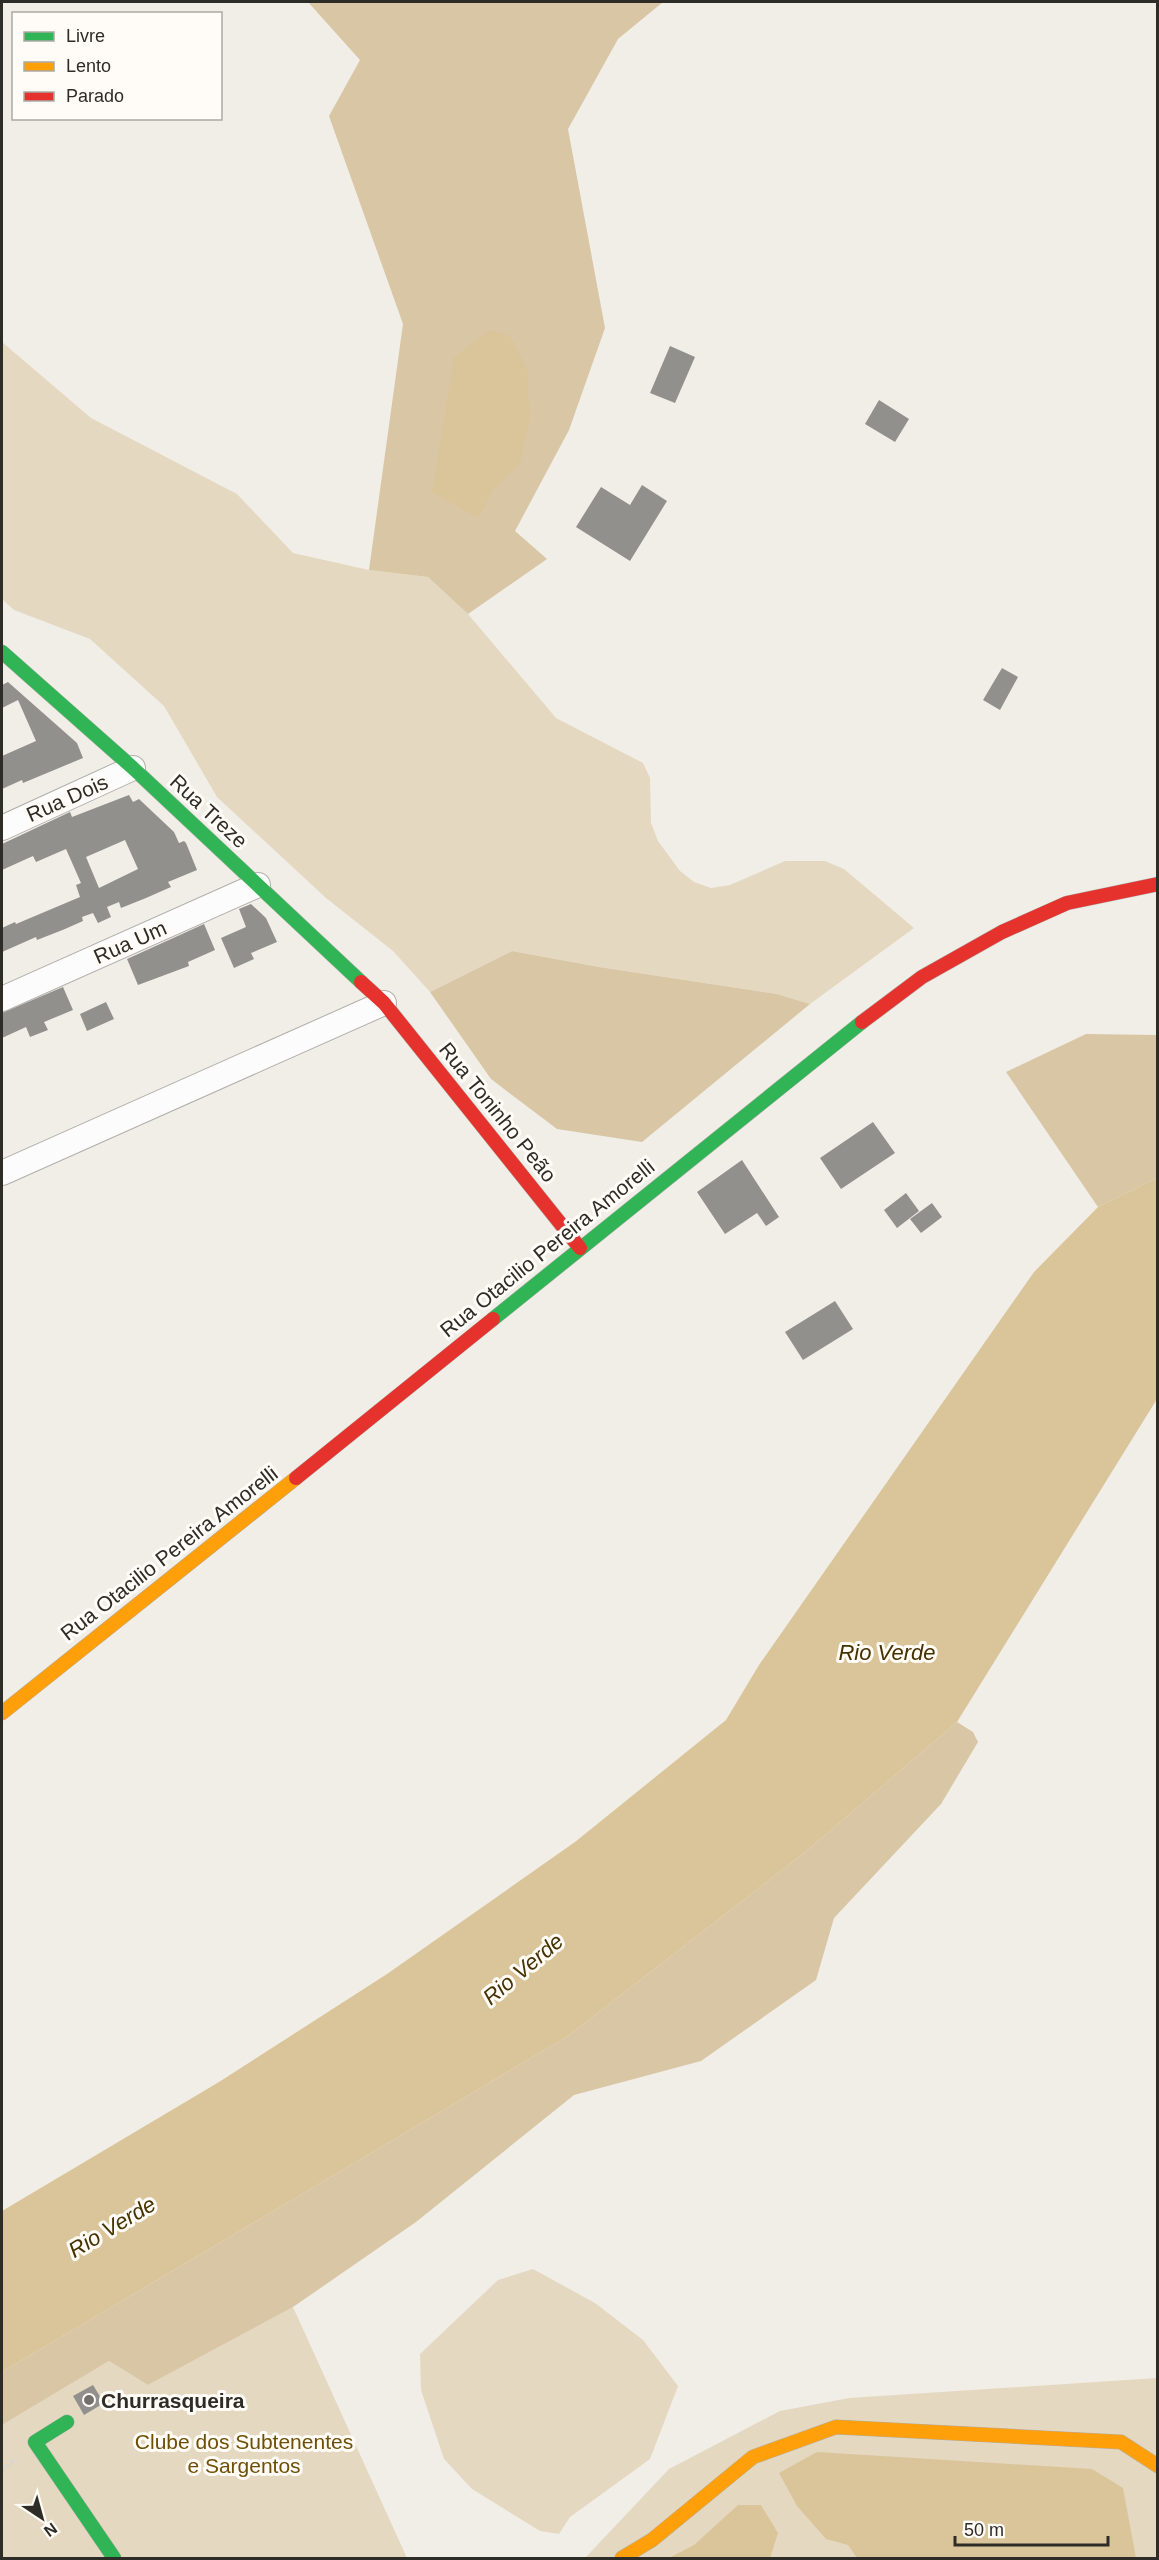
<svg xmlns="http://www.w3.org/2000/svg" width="1159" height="2560" viewBox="0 0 1159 2560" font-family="Arial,sans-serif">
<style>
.green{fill:#e4d8c0}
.forest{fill:#d8c6a4}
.water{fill:#dac59a}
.building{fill:#92908c;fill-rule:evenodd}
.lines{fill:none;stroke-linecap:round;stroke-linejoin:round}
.street-casing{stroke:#b1afaa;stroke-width:26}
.fast-casing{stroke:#b1afaa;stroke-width:15}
.slow-casing{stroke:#b1afaa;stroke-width:15}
.jam-casing{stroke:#b1afaa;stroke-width:15}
.path{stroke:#d7d6d4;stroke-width:4;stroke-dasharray:3 3;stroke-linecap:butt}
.street{stroke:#fdfcfc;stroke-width:24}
.fast{stroke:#30b455;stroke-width:14}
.slow{stroke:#ff9f0a;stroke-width:14}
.jam{stroke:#e5322d;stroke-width:14}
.poi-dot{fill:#72706b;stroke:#fffcf8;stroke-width:2}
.labels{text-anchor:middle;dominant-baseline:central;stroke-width:6;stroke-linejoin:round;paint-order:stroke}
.street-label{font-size:21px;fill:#2e2c27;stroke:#fffcf8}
.poi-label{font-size:21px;font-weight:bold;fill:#2e2c27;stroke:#fffcf8;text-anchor:start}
.park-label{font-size:21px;fill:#6d5004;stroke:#fffcf8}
.water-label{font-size:22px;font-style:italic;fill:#463200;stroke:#fffcf8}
</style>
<rect width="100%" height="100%" fill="#f1eee8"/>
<g class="green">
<path d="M 2,342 L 91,418 L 237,494 L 293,553 L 369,570 L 428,577 L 468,614 L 556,718 L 643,763 L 650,778 L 651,823 L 658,841 L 680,871 L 694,882 L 711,888 L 730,885 L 785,861 L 825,861 L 844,869 L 914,928 L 810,1004 L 777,994 L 599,967 L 512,951 L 430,992 L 393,951 L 326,898 L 217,797 L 164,706 L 90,639 L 14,610 L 2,599 Z"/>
<path d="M 533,2269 L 595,2303 L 643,2340 L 678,2386 L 650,2459 L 570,2517 L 559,2534 L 540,2531 L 472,2489 L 444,2459 L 421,2390 L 420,2354 L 498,2280 Z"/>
<path d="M 293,2307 L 407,2558 L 2,2558 L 2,2425 L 109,2361 L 148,2385 Z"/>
<path d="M 1157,2378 L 1157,2558 L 585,2558 L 669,2469 L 780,2411 L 849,2398 Z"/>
</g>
<g class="forest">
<path d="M 308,2 L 663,2 L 618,39 L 568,129 L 605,328 L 569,430 L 515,531 L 547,559 L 468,614 L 428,577 L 369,570 L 403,324 L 329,116 L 360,60 Z"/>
<path d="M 512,951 L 599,967 L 777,994 L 810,1004 L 642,1142 L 557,1129 L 491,1079 L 430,992 Z"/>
<path d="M 1086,1034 L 1157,1035 L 1157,1178 L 1098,1207 L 1006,1072 Z"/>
<path d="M 957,1722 L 973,1732 L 978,1742 L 941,1804 L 834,1918 L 816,1980 L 701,2061 L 574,2095 L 416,2222 L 293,2307 L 148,2385 L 109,2361 L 2,2425 L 2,2372 L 568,2036 L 804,1853 Z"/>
</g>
<g class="water">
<path d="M 490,330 L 510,336 L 527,369 L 530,418 L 520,463 L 494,489 L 478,518 L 432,492 L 454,357 Z"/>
<path d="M 1157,1178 L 1157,1399 L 957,1722 L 804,1853 L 568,2036 L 2,2372 L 2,2211 L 219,2082 L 387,1974 L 575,1842 L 726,1720 L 759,1665 L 1034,1272 L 1098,1207 Z"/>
<path d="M 817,2452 L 1092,2469 L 1123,2488 L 1136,2558 L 857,2558 L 848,2545 L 826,2539 L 797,2506 L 779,2473 Z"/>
<path d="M 738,2505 L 761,2505 L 778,2533 L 770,2558 L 669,2558 L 694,2545 Z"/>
</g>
<g class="building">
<path d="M 670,346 L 695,357 L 675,403 L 650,393 Z"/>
<path d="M 879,400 L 909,419 L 895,442 L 865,424 Z"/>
<path d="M 642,485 L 667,501 L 630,561 L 576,527 L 601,487 L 630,505 Z"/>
<path d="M 1002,668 L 1018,677 L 1000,710 L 983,700 Z"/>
<path d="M 8,682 L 77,743 L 83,758 L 23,783 L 22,780 L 2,789 L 2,756 L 36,741 L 18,700 L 2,708 L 2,685 Z"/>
<path d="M 129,795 L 133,802 L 139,799 L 174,832 L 179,843 L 184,841 L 186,843 L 197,870 L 168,882 L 171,887 L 146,898 L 121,908 L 119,902 L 107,907 L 111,917 L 98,923 L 93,913 L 82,917 L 83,921 L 65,929 L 37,940 L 36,937 L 2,952 L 2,928 L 15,922 L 16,924 L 80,897 L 76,885 L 81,883 L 66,849 L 36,862 L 33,856 L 2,870 L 2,844 L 70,812 L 72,817 ZM 125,840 L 138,869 L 99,888 L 86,857 Z"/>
<path d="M 251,904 L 266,918 L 277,942 L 251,953 L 254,959 L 234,968 L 221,938 L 246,927 L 239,909 Z"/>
<path d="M 204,924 L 215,950 L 188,962 L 189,966 L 138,985 L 127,959 Z"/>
<path d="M 63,987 L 73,1010 L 44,1022 L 48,1030 L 30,1037 L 26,1027 L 2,1038 L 2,1013 Z"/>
<path d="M 106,1002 L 114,1019 L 87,1031 L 80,1014 Z"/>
<path d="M 873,1122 L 895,1153 L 841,1189 L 820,1158 Z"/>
<path d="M 742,1160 L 779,1217 L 766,1226 L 757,1213 L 725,1234 L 697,1192 Z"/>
<path d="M 906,1193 L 919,1211 L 897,1228 L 884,1210 Z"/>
<path d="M 932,1203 L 942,1217 L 921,1233 L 910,1219 Z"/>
<path d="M 835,1301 L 853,1329 L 803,1360 L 785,1332 Z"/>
<path d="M 93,2385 L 104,2403 L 84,2415 L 73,2396 Z"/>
</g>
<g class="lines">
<g class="street-casing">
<g id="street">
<path d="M 2,828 L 133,768"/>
<path d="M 2,999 L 258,885"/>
<path d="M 2,1173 L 384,1003"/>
</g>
</g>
<g class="fast-casing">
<g id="fast">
<path d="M 2,652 L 133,768 L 361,982"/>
<path d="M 493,1319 L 862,1022"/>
<path d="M 67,2422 L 35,2442 L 114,2558"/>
</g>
</g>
<g class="slow-casing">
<g id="slow">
<path d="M 2,1713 L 296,1478"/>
<path d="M 622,2558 L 652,2540 L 753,2457 L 836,2427 L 1121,2442 L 1158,2466"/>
</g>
</g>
<g class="jam-casing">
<g id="jam">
<path d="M 361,982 L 384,1003 L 580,1248"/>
<path d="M 862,1022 L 922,977 L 1002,932 L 1067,903 L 1158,884"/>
<path d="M 296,1478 L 493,1319"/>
</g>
</g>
<path class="path" d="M 2,2470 L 16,2458"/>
<use href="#street" class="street"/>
<use href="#fast" class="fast"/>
<use href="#slow" class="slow"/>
<use href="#jam" class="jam"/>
</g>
<circle class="poi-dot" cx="89" cy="2400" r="6"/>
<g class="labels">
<g class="street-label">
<text transform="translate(67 798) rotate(-24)">Rua Dois</text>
<text transform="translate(209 811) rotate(43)">Rua Treze</text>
<text transform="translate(130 942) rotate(-24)">Rua Um</text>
<text transform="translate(498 1112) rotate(51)">Rua Toninho Peão</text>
<text transform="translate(547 1248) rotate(-39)">Rua Otacilio Pereira Amorelli</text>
<text transform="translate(169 1553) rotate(-38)">Rua Otacilio Pereira Amorelli</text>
</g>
<g class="poi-label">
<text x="101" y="2400">Churrasqueira</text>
</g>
<g class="park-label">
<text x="244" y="2441">Clube dos Subtenentes<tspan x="244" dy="24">e Sargentos</tspan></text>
</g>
<g class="water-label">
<text x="887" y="1652">Rio Verde</text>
<text transform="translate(523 1969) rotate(-40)">Rio Verde</text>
<text transform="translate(112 2227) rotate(-31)">Rio Verde</text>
</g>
</g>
<rect width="1159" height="2560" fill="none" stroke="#2e2c27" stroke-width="6"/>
<rect x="12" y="12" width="210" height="108" fill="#fffcf8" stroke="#aba9a4" stroke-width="1.5"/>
<rect x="24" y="32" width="30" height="9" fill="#30b455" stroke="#aba9a4" stroke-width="1.5"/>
<text x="66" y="42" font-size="18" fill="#2e2c27">Livre</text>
<rect x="24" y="62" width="30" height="9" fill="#ff9f0a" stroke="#aba9a4" stroke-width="1.5"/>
<text x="66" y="72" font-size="18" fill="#2e2c27">Lento</text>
<rect x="24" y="92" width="30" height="9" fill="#e5322d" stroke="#aba9a4" stroke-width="1.5"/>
<text x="66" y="102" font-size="18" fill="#2e2c27">Parado</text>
<g transform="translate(42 2518) rotate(144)" stroke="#fffcf8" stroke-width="4.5" paint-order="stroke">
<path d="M0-4.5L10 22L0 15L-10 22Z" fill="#2e2c27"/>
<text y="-9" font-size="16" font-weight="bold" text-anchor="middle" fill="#2e2c27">N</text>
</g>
<path d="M955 2536v9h153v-9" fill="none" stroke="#2e2c27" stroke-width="3"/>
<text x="964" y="2536" font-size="18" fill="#2e2c27" stroke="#fffcf8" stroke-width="4.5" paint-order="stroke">50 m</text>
</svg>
